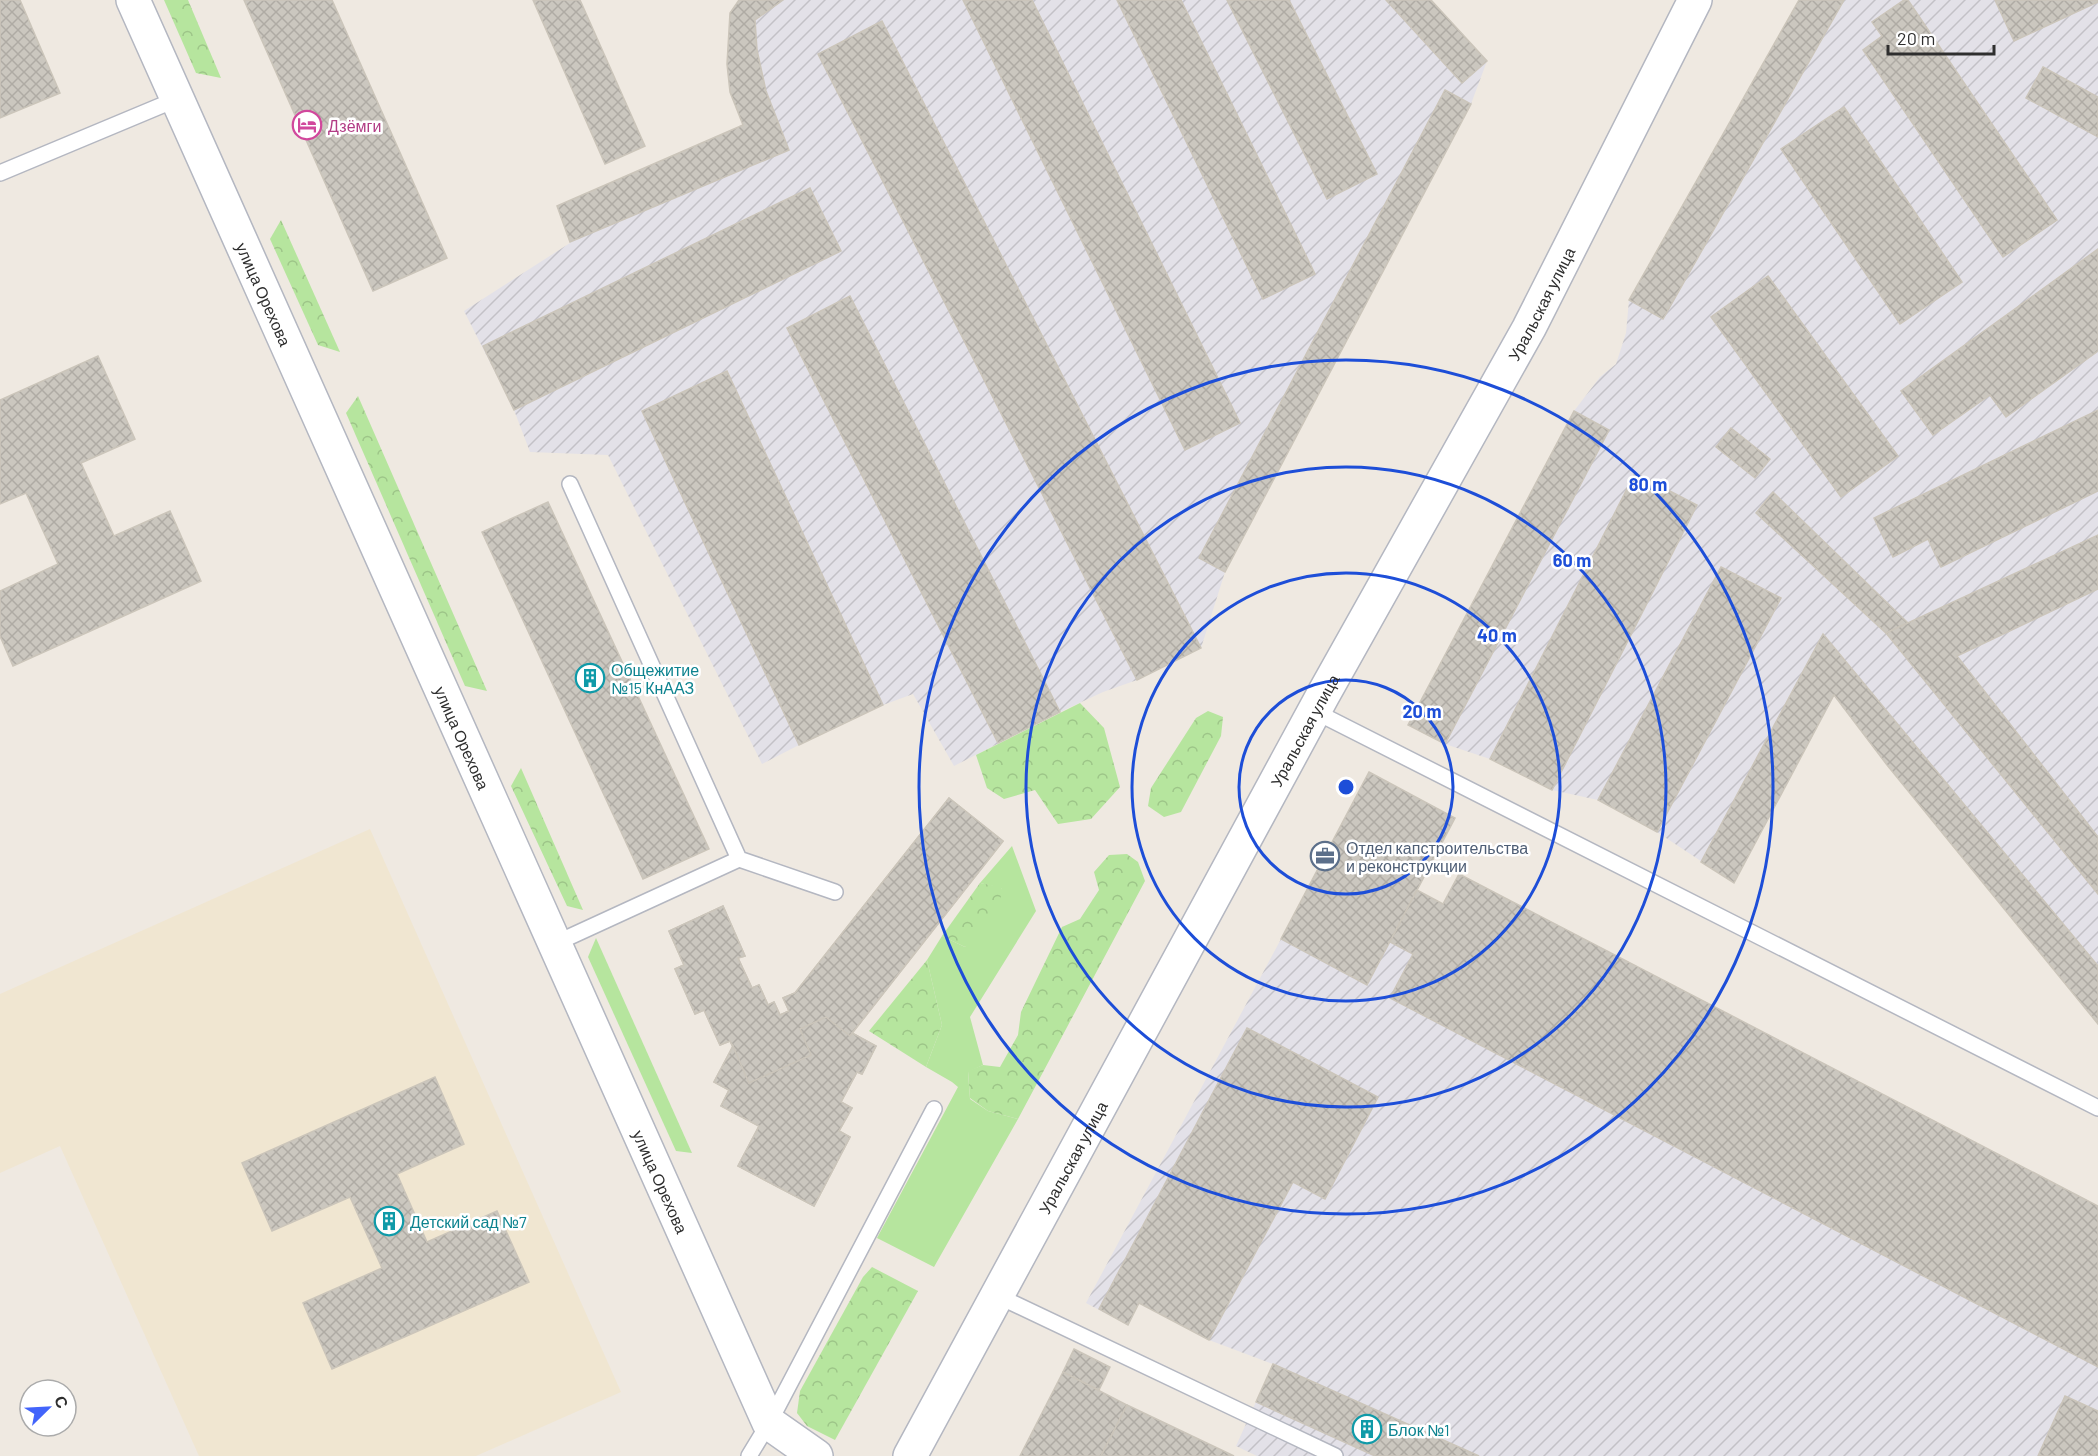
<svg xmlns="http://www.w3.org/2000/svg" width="2098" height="1456" viewBox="0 0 2098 1456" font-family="Barlow,sans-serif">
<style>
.industrial{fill:url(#industrial-furrows)}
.education{fill:#f0e6d1}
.grass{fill:#b6e59e}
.forest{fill:url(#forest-crowns)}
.building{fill:url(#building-cross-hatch);stroke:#cbc5ba;stroke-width:1.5}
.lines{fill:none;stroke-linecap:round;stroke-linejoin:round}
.lane-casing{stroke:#b4b7c1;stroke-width:18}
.secondary-casing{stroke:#b4b7c1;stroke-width:36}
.lane{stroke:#fff;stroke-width:15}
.secondary{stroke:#fff;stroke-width:33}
.ring{fill:none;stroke:#1d4ed8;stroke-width:3}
.labels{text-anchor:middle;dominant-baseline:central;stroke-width:5;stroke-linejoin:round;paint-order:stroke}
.hotel-label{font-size:16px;fill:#b23c85;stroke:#fff;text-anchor:start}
.street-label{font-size:16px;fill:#2e2e2e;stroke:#fff}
.culture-label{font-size:16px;fill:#0d838f;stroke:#fff;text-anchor:start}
.service-label{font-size:16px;fill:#4e5e75;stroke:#fff;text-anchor:start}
.centre{fill:#1d4ed8;stroke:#fff;stroke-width:3}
.ring-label{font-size:18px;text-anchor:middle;font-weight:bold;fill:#1d4ed8;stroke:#fff;stroke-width:5;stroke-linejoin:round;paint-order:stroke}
</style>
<defs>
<pattern id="industrial-furrows" width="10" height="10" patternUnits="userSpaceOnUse" patternTransform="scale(1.5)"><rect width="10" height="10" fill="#e3e1e8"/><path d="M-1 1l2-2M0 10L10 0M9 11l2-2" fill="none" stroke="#c3c1c7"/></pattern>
<pattern id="forest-crowns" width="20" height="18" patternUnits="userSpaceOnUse" patternTransform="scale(1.5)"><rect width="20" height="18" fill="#b6e59e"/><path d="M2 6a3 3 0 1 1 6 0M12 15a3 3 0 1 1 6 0" fill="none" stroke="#9dc588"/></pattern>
<pattern id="building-cross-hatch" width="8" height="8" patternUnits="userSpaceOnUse" patternTransform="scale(1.5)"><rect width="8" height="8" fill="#cbc7bf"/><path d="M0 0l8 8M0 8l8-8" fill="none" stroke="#afaba4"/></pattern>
</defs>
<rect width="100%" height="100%" fill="#efe9e1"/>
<g class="industrial">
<path d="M 739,0 L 1431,0 L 1487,61 L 1471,104 L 1225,572 L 1201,648 L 1137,680 L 1103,692 L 1060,712 L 954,766 L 913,694 L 883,705 L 799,745 L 762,764 L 608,455 L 530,452 L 514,410 L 464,311 L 570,243 L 557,206 L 743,125 L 730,92 L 727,64 L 730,13 Z"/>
<path d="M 1799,0 L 2098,0 L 2098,1024 L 1887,765 L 1834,696 L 1734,883 L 1657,832 L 1598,800 L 1552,790 L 1490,759 L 1445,744 L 1408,725 L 1574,411 L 1600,377 L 1616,364 L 1626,333 L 1629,300 Z"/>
<path d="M 1459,874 L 2098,1206 L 2098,1456 L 1257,1456 L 1236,1446 L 1273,1364 L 1209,1340 L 1139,1303 L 1128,1325 L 1086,1303 L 1281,939 L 1417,890 L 1443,904 Z"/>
</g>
<path class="education" d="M 370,829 L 621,1392 L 476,1456 L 199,1456 L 60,1146 L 0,1173 L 0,994 Z"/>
<g class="grass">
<path d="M 1012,846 L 1036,911 L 970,1017 L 983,1065 L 968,1072 L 970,1099 L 988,1111 L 1018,1119 L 934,1267 L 877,1238 L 958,1087 L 952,1082 L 926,1067 L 942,1025 L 927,960 L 942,936 L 965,947 L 1002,888 L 980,883 Z"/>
<path d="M 596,938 L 692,1153 L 676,1151 L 588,957 Z"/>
</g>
<g class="forest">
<path d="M 164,0 L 188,0 L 221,78 L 196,73 Z"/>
<path d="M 281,220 L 340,352 L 318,345 L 270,239 Z"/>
<path d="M 358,396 L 487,691 L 465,686 L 346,413 Z"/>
<path d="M 1080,703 L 1104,728 L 1120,787 L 1091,819 L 1058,824 L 1035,790 L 1004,799 L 987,788 L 976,755 Z"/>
<path d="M 1208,711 L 1223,717 L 1221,736 L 1181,812 L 1164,817 L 1148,806 L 1151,788 L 1196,718 Z"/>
<path d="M 521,768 L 583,910 L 567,906 L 511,786 Z"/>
<path d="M 1127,854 L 1138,862 L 1145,881 L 1018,1119 L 988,1111 L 970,1098 L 968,1071 L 983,1065 L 1000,1067 L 1018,1035 L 1021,1012 L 1062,927 L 1080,919 L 1099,890 L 1094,872 L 1109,855 Z"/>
<path d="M 980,883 L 1002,887 L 998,919 L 965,947 L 942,936 Z"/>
<path d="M 927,960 L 942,1025 L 926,1067 L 869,1031 Z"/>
<path d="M 872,1267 L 918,1291 L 835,1440 L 807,1426 L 797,1413 L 800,1391 L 863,1277 Z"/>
</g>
<g class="building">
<path d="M 0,0 L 20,0 L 60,93 L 0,118 Z"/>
<path d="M 244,0 L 332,0 L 447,258 L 373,291 Z"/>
<path d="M 533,0 L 580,0 L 645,146 L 605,164 Z"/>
<path d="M 739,0 L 783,0 L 755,20 L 757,50 L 766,91 L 789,150 L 570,242 L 557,206 L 743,125 L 730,92 L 727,64 L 730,13 Z"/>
<path d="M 963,0 L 1032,0 L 1240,423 L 1185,450 Z"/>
<path d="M 1117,0 L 1181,0 L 1315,274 L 1263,299 Z"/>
<path d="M 1227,0 L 1289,0 L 1377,174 L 1327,199 Z"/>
<path d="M 1386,0 L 1431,0 L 1487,61 L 1462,83 Z"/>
<path d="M 1799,0 L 1844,0 L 1663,319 L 1629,300 Z"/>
<path d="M 1904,0 L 1908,0 L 2057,220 L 2003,257 L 1863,50 L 1882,36 L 1872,22 Z"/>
<path d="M 1995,0 L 2098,0 L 2098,2 L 2014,41 Z"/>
<path d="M 882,21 L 1201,648 L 1137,680 L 818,54 Z"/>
<path d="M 2043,67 L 2098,97 L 2098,137 L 2026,98 Z"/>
<path d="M 1445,90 L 1471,104 L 1225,572 L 1199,558 Z"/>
<path d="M 1844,107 L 1962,282 L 1900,324 L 1781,149 Z"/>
<path d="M 810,188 L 841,251 L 514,410 L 483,346 Z"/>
<path d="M 2098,249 L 2098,351 L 2006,417 L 1990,395 L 1933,435 L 1901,391 Z"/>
<path d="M 1768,276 L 1898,456 L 1841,497 L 1711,317 Z"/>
<path d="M 850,296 L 1060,712 L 998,743 L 787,328 Z"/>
<path d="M 98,356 L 135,439 L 81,463 L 114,536 L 170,511 L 201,581 L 13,666 L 0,636 L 0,591 L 58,564 L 26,493 L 0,504 L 0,400 Z"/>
<path d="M 727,371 L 883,705 L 799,745 L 642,411 Z"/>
<path d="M 2098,410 L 2098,491 L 1941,567 L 1928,539 L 1893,557 L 1874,518 Z"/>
<path d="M 1574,411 L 1609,430 L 1445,744 L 1408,725 Z"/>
<path d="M 1731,428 L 1770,459 L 1755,478 L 1716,447 Z"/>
<path d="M 1635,473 L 1697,505 L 1552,790 L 1490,759 Z"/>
<path d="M 1773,492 L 1780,499 L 1908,623 L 1886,633 L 1756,513 Z"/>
<path d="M 548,502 L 709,849 L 643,879 L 482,532 Z"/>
<path d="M 2098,535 L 2098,589 L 1957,656 L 2098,837 L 2098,894 L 1886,633 Z"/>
<path d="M 1721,567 L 1781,598 L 1657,832 L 1598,800 Z"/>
<path d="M 1823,634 L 2098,966 L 2098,1024 L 1887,765 L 1834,695 L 1734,883 L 1701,862 Z"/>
<path d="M 1369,772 L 1455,818 L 1367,985 L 1281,939 Z"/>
<path d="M 949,798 L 1003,841 L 850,1036 L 826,1017 L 800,1029 L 811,1055 L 749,1083 L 730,1041 L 720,1045 L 704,1010 L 695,1014 L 675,969 L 684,965 L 669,931 L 723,906 L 745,956 L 738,958 L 752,988 L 759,985 L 768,1005 L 774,1002 L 780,1015 L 789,1011 L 783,998 L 795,993 Z"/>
<path d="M 949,798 L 1003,841 L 852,1033 L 876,1046 L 862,1074 L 857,1072 L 841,1102 L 852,1108 L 839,1131 L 850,1137 L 814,1206 L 738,1166 L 759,1126 L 721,1106 L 729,1090 L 714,1082 L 733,1046 L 730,1041 L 720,1045 L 704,1010 L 695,1014 L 675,969 L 684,965 L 669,931 L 723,906 L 745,956 L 738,958 L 752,988 L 759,985 L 768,1005 L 774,1002 L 780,1015 L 789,1011 L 783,998 L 795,993 Z"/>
<path d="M 1459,874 L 2098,1206 L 2098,1367 L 1390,998 L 1413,954 L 1390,942 L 1417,890 L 1443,904 Z"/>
<path d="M 826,1017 L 850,1036 L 852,1033 L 876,1046 L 862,1074 L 857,1072 L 841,1102 L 852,1108 L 839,1131 L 850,1137 L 814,1206 L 738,1166 L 759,1126 L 721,1106 L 729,1090 L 714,1082 L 733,1046 L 749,1083 L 811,1055 L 800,1029 Z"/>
<path d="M 1247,1028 L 1378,1097 L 1325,1199 L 1293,1182 L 1209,1340 L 1139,1303 L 1128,1325 L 1099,1309 Z"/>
<path d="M 435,1077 L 464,1144 L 397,1174 L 427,1242 L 497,1211 L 529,1282 L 332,1369 L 303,1303 L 382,1268 L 350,1197 L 272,1231 L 242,1163 Z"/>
<path d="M 1074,1349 L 1110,1367 L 1099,1390 L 1063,1372 Z"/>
<path d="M 1273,1364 L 1479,1456 L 1375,1456 L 1256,1402 Z"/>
<path d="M 1063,1372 L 1127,1405 L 1101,1456 L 1020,1456 Z"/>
<path d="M 2065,1396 L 2098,1411 L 2098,1456 L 2038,1456 Z"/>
<path d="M 1127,1405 L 1234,1456 L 1101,1456 Z"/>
</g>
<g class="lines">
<g class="lane-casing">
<g id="lane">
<path d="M 0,173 L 177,99"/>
<path d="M 570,484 L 739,859 L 835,892"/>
<path d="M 1314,711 L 2098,1108"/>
<path d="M 554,944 L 739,859"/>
<path d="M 998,1296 L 1335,1456"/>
<path d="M 749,1456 L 769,1423 L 934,1109"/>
</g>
</g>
<g class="secondary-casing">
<g id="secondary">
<path id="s1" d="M 133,0 L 769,1423 L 816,1456"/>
<path id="s2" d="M 910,1456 L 1323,695 L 1529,328 L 1695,0"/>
</g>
</g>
<use href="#lane" class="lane"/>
<use href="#secondary" class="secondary"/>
</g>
<g class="ring">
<circle cx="1346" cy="787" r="107"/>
<circle cx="1346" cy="787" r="214"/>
<circle cx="1346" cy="787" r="320"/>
<circle cx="1346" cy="787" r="427"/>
</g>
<defs>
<g id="hotel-ring" transform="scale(1.5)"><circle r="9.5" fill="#fff" stroke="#d1479c" stroke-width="1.5"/><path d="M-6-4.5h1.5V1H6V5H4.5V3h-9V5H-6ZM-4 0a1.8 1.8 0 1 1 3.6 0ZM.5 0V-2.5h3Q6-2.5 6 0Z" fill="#d1479c"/></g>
<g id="building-ring" transform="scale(1.5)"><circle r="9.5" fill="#fff" stroke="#0f9aa8" stroke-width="1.5"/><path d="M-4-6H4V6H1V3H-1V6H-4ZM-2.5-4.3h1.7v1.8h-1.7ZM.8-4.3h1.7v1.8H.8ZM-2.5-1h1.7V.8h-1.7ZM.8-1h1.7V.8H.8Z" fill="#0f9aa8"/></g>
<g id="office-ring" transform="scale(1.5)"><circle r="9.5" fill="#fff" stroke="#5c6f8a" stroke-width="1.5"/><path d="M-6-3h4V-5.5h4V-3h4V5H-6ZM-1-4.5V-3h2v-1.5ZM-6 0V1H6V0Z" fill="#5c6f8a"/></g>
</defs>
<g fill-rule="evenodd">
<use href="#hotel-ring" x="307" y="125"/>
<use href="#building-ring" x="590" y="678"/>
<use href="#office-ring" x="1325" y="856"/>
<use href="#building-ring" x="389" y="1221"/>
<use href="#building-ring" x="1367" y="1429"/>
</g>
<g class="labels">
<g class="hotel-label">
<text x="328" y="125">Дзёмги</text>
</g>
<g class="street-label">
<text stroke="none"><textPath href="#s1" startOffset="322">улица Орехова</textPath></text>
<text stroke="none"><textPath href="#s2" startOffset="1314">Уральская улица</textPath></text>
<text stroke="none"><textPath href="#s2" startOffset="826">Уральская улица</textPath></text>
<text stroke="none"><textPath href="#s1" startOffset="808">улица Орехова</textPath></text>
<text stroke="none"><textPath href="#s2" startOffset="340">Уральская улица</textPath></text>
<text stroke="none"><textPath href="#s1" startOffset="1294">улица Орехова</textPath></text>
</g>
<g class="culture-label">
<text x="611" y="669">Общежитие<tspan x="611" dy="18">№15 КнААЗ</tspan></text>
<text x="410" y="1221">Детский сад №7</text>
<text x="1388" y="1429">Блок №1</text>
</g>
<g class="service-label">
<text x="1346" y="847">Отдел капстроительства<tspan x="1346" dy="18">и реконструкции</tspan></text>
</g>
</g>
<circle cx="1346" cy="787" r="9" class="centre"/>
<g class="ring-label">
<text x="1648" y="491">80 m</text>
<text x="1572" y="567">60 m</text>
<text x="1497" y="642">40 m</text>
<text x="1422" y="718">20 m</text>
</g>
<g transform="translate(48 1408) rotate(66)"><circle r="28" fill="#ffffff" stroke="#ababab" stroke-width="1.5"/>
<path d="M0-4.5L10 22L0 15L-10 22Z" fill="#4264fb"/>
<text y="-9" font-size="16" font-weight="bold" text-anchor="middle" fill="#2e2e2e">С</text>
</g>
<path d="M1888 45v9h106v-9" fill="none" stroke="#2e2e2e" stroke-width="3"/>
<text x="1897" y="45" font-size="18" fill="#2e2e2e" stroke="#ffffff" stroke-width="4.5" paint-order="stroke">20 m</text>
</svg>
